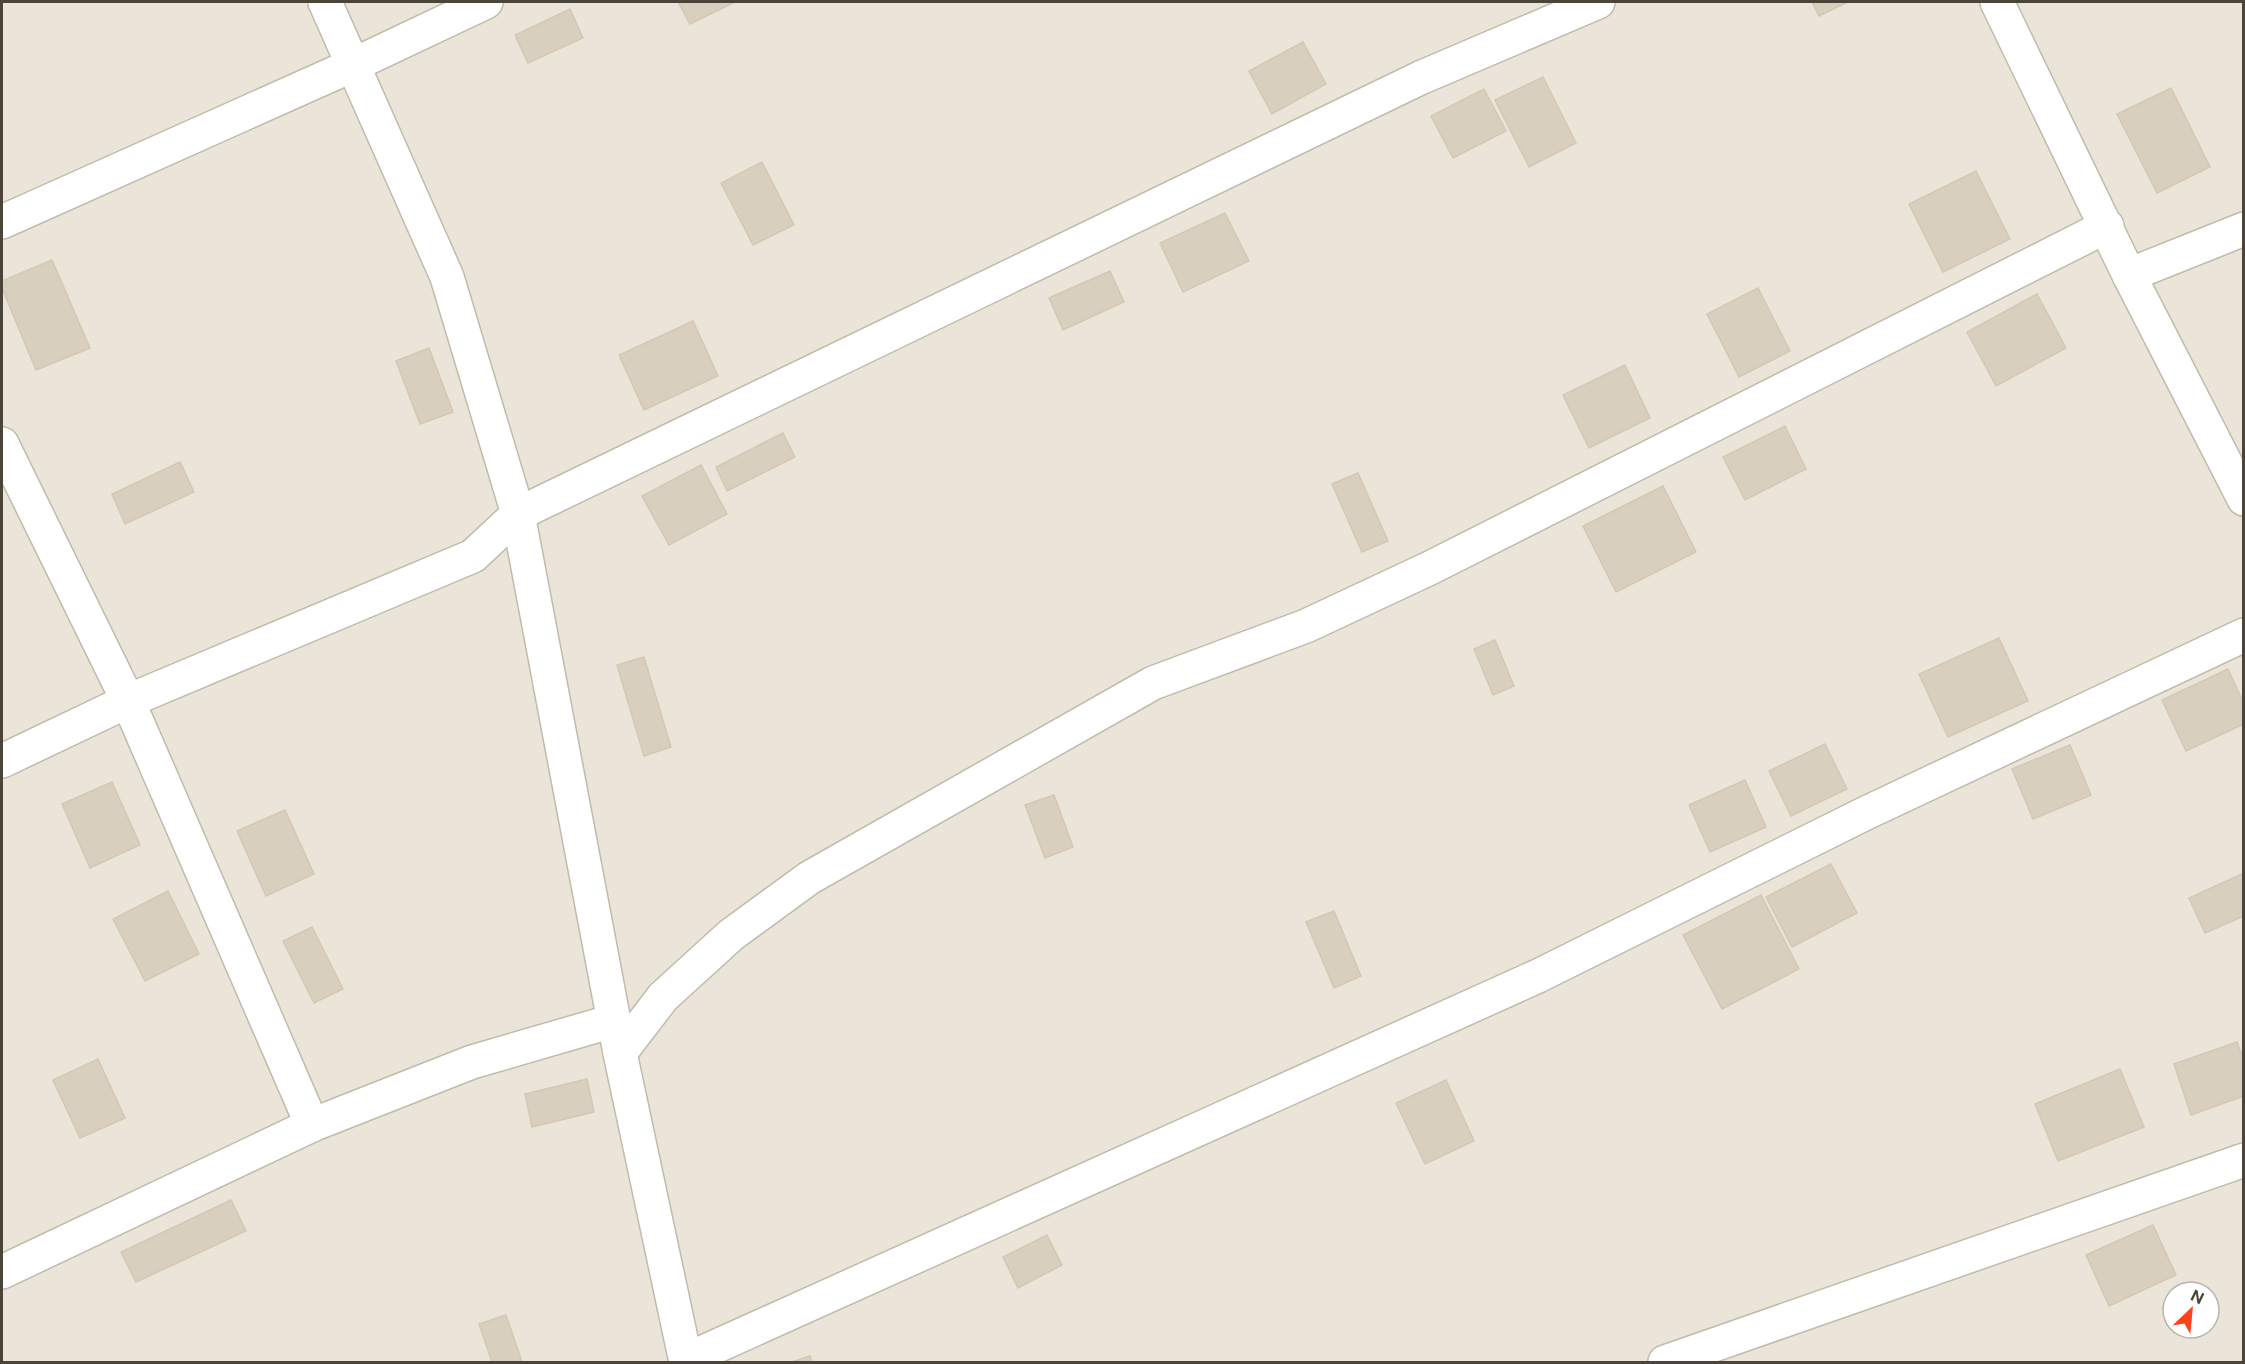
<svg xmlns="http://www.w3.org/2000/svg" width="2245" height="1364" viewBox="0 0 2245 1364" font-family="'Public Sans',sans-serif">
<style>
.residential{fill:#eae5d8;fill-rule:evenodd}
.building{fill:#d9cfbf;stroke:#d4c8b2;stroke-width:1.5}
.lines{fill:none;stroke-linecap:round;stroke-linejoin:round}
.minor-casing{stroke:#c2bbac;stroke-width:36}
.minor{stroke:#fff;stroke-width:33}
</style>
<rect width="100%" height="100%" fill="#f6f3eb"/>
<path class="residential" d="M 2,2 L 2243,2 L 2243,1362 L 2,1362 ZM 2173,1292 L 2209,1292 L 2209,1328 L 2173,1328 Z"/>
<g class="building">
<path d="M 678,2 L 735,2 L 690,24 Z"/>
<path d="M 1812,2 L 1848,2 L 1819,16 Z"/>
<path d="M 570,9 L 583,38 L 528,63 L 515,35 Z"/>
<path d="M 1303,42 L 1326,84 L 1272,114 L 1249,71 Z"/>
<path d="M 1543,77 L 1576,143 L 1529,167 L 1495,100 Z"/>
<path d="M 2171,88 L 2210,167 L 2157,193 L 2117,114 Z"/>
<path d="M 1484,89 L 1506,131 L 1453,158 L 1431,116 Z"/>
<path d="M 762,162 L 794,225 L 753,245 L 721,183 Z"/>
<path d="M 1976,171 L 2010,239 L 1943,272 L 1909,204 Z"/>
<path d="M 1225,213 L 1249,261 L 1183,292 L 1160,243 Z"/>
<path d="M 52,260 L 90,348 L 36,370 L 2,288 L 2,281 Z"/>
<path d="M 1110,271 L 1124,302 L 1063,330 L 1049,298 Z"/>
<path d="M 1758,288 L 1790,351 L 1739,377 L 1707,314 Z"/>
<path d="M 2037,294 L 2066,348 L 1996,386 L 1967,332 Z"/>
<path d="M 693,321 L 718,376 L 644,410 L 619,355 Z"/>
<path d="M 429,348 L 453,412 L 420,424 L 396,361 Z"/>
<path d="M 1625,365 L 1650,418 L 1589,448 L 1563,395 Z"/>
<path d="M 1785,426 L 1806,469 L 1745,500 L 1723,457 Z"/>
<path d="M 783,433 L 795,457 L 727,491 L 716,467 Z"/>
<path d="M 180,462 L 194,492 L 125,524 L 112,494 Z"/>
<path d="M 701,465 L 727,514 L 669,545 L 642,496 Z"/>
<path d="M 1358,473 L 1388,541 L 1362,552 L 1332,484 Z"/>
<path d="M 1663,486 L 1696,552 L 1616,592 L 1583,526 Z"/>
<path d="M 1999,638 L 2028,701 L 1948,737 L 1919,674 Z"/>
<path d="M 1495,640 L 1514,686 L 1493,695 L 1474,649 Z"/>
<path d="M 644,657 L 671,747 L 644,756 L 617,665 Z"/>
<path d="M 2228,669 L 2244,704 L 2244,724 L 2186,751 L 2162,700 Z"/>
<path d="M 1825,744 L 1847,789 L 1791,816 L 1769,771 Z"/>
<path d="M 2070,745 L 2091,795 L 2033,819 L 2012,769 Z"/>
<path d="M 1745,780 L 1766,827 L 1710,852 L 1689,805 Z"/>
<path d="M 112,782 L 140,845 L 90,868 L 62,804 Z"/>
<path d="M 1054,795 L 1073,847 L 1045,858 L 1025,805 Z"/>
<path d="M 285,810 L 314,874 L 266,896 L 237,831 Z"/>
<path d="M 1831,864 L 1857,913 L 1792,947 L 1766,897 Z"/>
<path d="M 2244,873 L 2244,916 L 2205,933 L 2189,898 Z"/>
<path d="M 168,891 L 199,954 L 145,981 L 113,919 Z"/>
<path d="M 1761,895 L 1799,969 L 1722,1009 L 1683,935 Z"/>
<path d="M 1334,911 L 1361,976 L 1334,988 L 1306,922 Z"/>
<path d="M 312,927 L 343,989 L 314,1003 L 283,941 Z"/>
<path d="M 2237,1042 L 2244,1061 L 2244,1096 L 2191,1115 L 2174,1064 Z"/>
<path d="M 98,1059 L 125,1118 L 80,1138 L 53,1080 Z"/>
<path d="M 2120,1069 L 2144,1127 L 2058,1161 L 2035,1104 Z"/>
<path d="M 587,1079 L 594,1112 L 532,1127 L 525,1094 Z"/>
<path d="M 1446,1080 L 1474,1141 L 1425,1164 L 1396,1103 Z"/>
<path d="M 231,1200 L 246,1231 L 136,1282 L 121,1252 Z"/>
<path d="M 2153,1225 L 2176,1275 L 2109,1306 L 2086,1255 Z"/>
<path d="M 1047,1235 L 1062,1265 L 1018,1288 L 1003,1257 Z"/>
<path d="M 506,1315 L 522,1362 L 492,1362 L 479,1324 Z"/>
<path d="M 810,1356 L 812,1362 L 792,1362 Z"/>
</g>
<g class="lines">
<g class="minor-casing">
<g id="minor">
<path d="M 325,2 L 447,277 L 518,514 L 620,1053 L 686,1362"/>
<path d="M 1997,2 L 2129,275 L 2244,229"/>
<path d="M 2,222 L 353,65 L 486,2"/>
<path d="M 2129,275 L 2244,499"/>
<path d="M 2,444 L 128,701 L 312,1125"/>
<path d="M 2,761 L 128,701 L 473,556 L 518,514 L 1420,78 L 1598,2"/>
<path d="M 620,1053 L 663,997 L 731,935 L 809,878 L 1153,683 L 1306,626 L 1430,568 L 2107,226"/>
<path d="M 2,1272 L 312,1125 L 472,1062 L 613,1021"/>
<path d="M 686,1360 L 1538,976 L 1866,813 L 2244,635"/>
<path d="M 1665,1362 L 2244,1160"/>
</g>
</g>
<use href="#minor" class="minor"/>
</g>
<rect width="2245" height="1364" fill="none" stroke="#4b4438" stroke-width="6"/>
<g transform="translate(2191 1310) rotate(26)"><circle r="28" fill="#ffffff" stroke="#b7b4af" stroke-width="1.5"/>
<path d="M0-4.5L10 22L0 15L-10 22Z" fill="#ff4219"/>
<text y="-9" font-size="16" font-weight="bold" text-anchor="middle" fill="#4b4438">N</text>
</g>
</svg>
